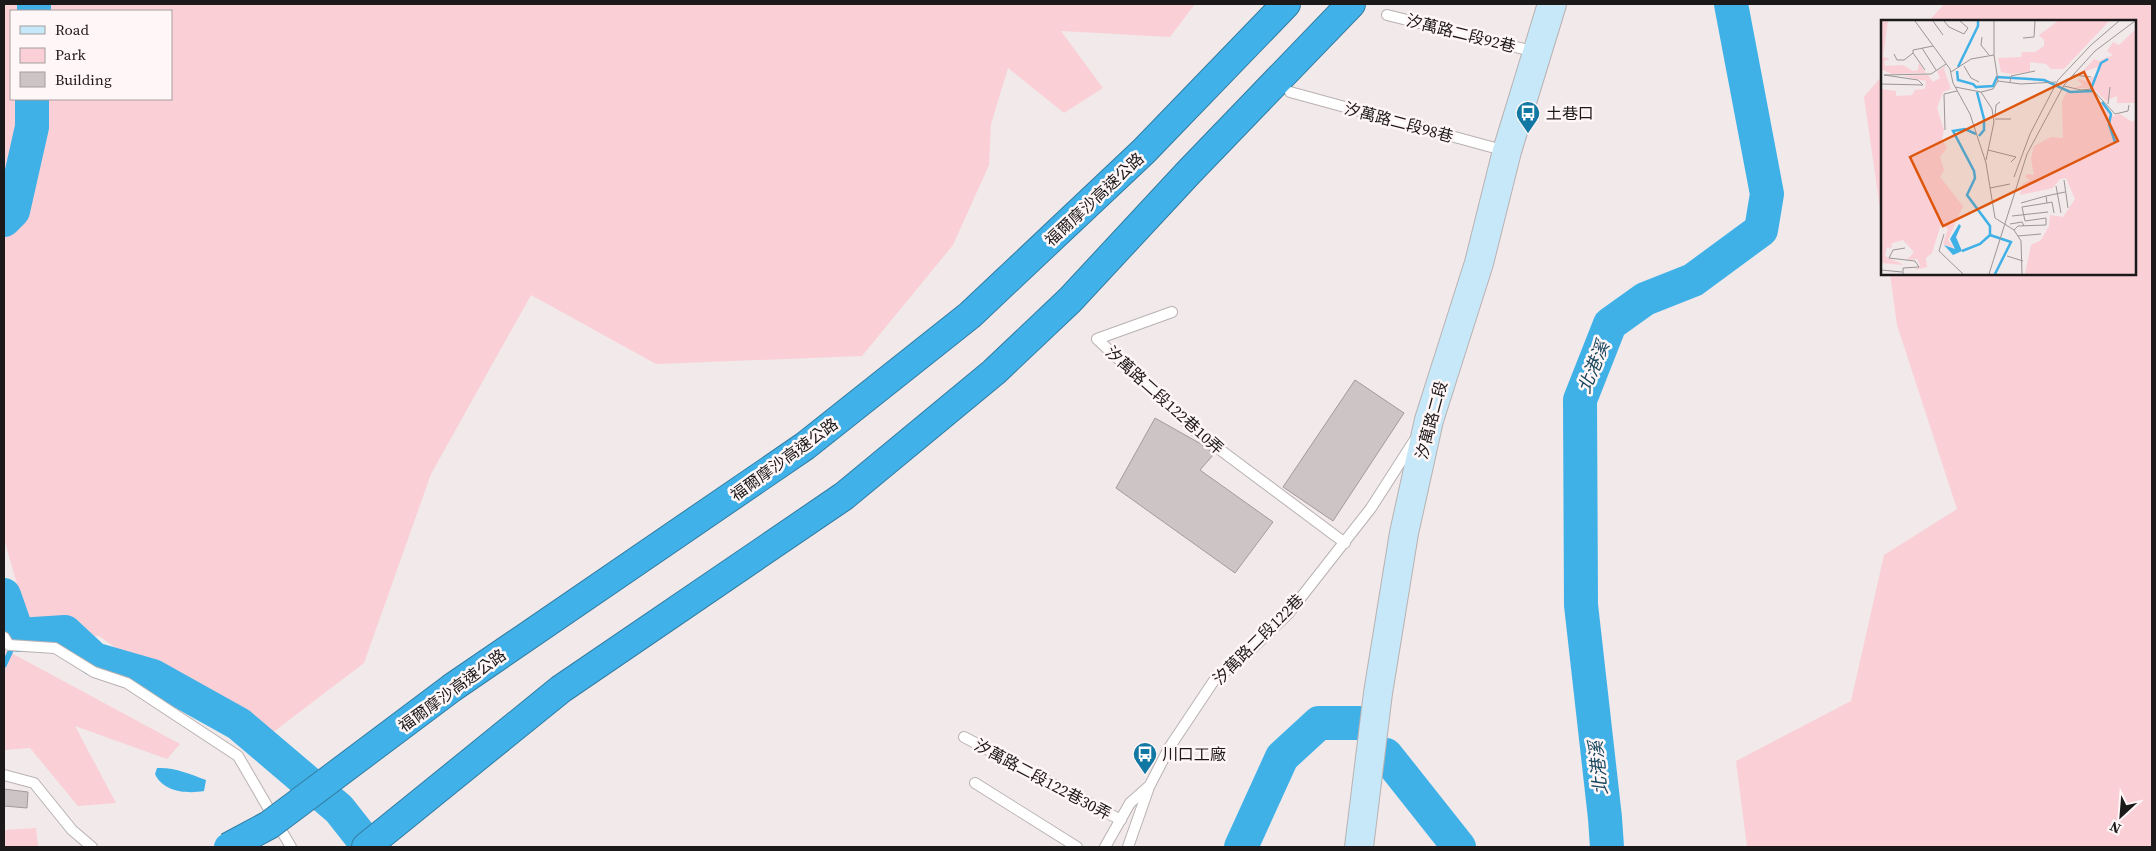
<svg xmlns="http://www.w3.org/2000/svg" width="2156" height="851" viewBox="0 0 2156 851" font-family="'Source Serif 4','Noto Sans TC',serif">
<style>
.green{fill:#fad0d6;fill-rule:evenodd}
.water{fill:#40b1e7}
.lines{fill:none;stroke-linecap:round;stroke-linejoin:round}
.stream{stroke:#40b1e7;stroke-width:5.5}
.river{stroke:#40b1e7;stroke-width:34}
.building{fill:#ccc4c5;stroke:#a29a9b}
.lane-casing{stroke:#b9b1b2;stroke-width:12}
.secondary-casing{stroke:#b9b1b2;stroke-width:30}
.highway-casing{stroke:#337ca1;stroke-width:30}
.lane{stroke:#fff;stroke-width:10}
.secondary{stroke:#c6e8f8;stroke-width:28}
.highway{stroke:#40b1e9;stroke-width:28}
.highway-bridge-casing{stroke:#337ca1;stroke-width:30;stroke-linecap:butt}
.highway-bridge{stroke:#40b1e9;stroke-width:28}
.labels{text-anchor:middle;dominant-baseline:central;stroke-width:5;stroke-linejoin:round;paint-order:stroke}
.street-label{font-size:16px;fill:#1c191a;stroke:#fff6f7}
.poi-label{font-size:16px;fill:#1c191a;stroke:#fff6f7;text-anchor:start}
.water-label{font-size:18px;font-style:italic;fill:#18465d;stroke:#fff6f7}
.inset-river{fill:none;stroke:#40b1e7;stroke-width:2.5}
.inset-road{fill:none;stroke:#9c9697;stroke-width:1}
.view{fill:#de560d;fill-opacity:0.15;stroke:#de560d;stroke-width:2.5}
.inset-edge{fill:none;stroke:#1c191a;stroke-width:2.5}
</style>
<rect width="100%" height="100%" fill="#f1e9ea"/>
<g class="green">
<path d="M 4,4 L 1195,4 L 1170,37 L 1061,31 L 1103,88 L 1064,113 L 1008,68 L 991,124 L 989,165 L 953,245 L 862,356 L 656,364 L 531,295 L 431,474 L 364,663 L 255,746 L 99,636 L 32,636 L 4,539 ZM 11,11 L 171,11 L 171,99 L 11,99 Z"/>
<path d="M 1944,4 L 2151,4 L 2152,6 L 2152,847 L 1747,847 L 1736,761 L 1851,701 L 1884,555 L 1957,509 L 1897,325 L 1890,274 L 2135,274 L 2135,21 L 1929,21 Z"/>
<path d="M 1882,76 L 1882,222 L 1864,97 Z"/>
<path d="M 4,649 L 180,744 L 167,759 L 75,726 L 116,803 L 78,806 L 30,748 L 4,750 Z"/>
<path d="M 36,828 L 38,847 L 4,847 L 4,830 Z"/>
</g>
<path class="water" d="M 157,768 C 174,767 190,774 206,780 L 204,791 C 187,794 163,792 155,774 Z"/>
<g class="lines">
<path class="stream" d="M 4,665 L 18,635"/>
<g class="river">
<path d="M 34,11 L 34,6"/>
<path d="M 4,220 L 13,211 L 32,127 L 32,99"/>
<path d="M 4,595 L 18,635 L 65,632 L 94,659 L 153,676 L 239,724 L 339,809 L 369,847"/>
<path d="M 1386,755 L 1459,847"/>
<path d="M 1241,847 L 1282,757 L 1319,723 L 1359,723"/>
<path d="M 1607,847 L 1605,818 L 1581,605 L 1580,400 L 1610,324 L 1645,299 L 1693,280 L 1761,230 L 1767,194 L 1731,4"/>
</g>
</g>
<g class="building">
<path d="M 1355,380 L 1404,413 L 1333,521 L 1283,487 Z"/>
<path d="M 1155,418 L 1201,444 L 1214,454 L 1200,470 L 1273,522 L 1235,573 L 1116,488 Z"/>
<path d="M 4,789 L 28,792 L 27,808 L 4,806 Z"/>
</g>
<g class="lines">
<g class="lane-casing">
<g id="lane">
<path d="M 1387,15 L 1536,52"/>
<path d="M 1290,92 L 1506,151"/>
<path d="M 1172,312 L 1097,339 L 1199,434 L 1345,543"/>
<path d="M 4,637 L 9,645 L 55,648 L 94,672 L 127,683 L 238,756 L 291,847"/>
<path d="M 964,737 L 1121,820"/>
<path d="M 4,775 L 34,783 L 72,830 L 92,847"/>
<path d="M 975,783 L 1077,847"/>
<path d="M 1105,847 L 1130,803 L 1148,787"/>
<path d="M 1128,847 L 1149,787 L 1169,748 L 1215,679 L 1238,662 L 1288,614 L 1371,508 L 1414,441"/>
</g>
</g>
<g class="secondary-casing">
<path id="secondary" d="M 1359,847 L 1378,693 L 1404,533 L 1429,420 L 1479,263 L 1507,151 L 1552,4"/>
</g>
<g class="highway-casing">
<g id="highway">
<path d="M 453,687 L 805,446 L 970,315 L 1144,151 L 1286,4"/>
<path d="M 366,847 L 561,689 L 844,496 L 994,372 L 1070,300 L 1189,172 L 1351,4"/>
</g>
</g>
<use href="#lane" class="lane"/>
<use href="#secondary" class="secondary"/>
<use href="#highway" class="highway"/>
<g class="highway-bridge-casing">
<path id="highway-bridge" d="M 228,847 L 269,825 L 453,687"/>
</g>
<use href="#highway-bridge" class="highway-bridge"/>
</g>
<defs>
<g id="bus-pin" transform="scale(1.25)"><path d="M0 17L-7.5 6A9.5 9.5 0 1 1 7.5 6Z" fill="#1177a3" stroke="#fff6f7"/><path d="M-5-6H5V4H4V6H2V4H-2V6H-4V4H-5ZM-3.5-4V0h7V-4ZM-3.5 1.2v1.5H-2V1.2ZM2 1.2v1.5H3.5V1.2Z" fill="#fff"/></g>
</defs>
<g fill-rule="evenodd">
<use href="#bus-pin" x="1528" y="113"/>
<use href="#bus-pin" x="1145" y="754"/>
</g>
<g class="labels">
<g class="street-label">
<text transform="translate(1461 33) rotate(14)">汐萬路二段92巷</text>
<text transform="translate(1399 122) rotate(15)">汐萬路二段98巷</text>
<text transform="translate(1094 199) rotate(-43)">福爾摩沙高速公路</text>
<text transform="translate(1165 400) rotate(42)">汐萬路二段122巷10弄</text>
<text transform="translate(1431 420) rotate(-75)">汐萬路二段</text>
<text transform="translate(784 459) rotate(-36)">福爾摩沙高速公路</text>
<text transform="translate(1258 639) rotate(-45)">汐萬路二段122巷</text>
<text transform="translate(452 690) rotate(-36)">福爾摩沙高速公路</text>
<text transform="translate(1043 779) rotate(28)">汐萬路二段122巷30弄</text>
</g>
<g class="poi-label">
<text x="1546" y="113">土巷口</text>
<text x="1162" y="754">川口工廠</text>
</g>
<g class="water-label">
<text transform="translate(1593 367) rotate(-68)">北港溪</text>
<text transform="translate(1598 768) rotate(-96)">北港溪</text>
</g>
</g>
<g transform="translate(1881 20)">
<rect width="255" height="255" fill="#f1e9ea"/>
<path d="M 0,1 L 7,1 L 2,37 L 9,39 L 3,41 L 4,46 L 22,45 L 32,51 L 37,50 L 38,43 L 45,53 L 11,54 L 2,50 L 0,54 ZM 177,1 L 228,1 L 183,49 L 170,49 L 165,44 L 149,42 L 149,52 L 130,54 L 120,52 L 117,38 L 140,37 L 141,32 L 154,32 L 163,26 L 163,20 L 158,15 ZM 255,9 L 255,83 L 236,83 L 236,76 L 225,81 L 212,68 L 193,68 L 202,65 L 196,60 L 199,59 L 205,61 L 219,53 L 216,47 L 200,53 L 213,39 L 218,41 L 232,35 L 226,31 L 232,22 L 238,25 ZM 65,46 L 63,49 L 70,69 L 62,72 L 56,88 L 63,110 L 61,119 L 66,128 L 59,137 L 63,150 L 59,157 L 82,186 L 67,220 L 73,228 L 62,224 L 67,209 L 60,204 L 51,233 L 45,238 L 46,247 L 34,250 L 39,245 L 36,239 L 26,240 L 33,232 L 22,220 L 11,223 L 10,229 L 6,227 L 4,236 L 23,245 L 0,243 L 0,69 L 15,71 L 15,76 L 31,75 L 34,70 L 44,69 L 45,61 L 22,56 L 47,55 L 52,62 L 59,58 L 56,51 ZM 187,70 L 204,73 L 209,70 L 232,96 L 239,94 L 251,102 L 255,98 L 255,254 L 144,254 L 150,225 L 160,220 L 168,206 L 169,195 L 182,197 L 194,179 L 185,158 L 179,159 L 172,168 L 139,175 L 141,164 L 149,160 L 144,157 L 146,154 L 153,155 L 150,139 L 153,126 L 170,117 L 182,118 L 181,81 Z" fill="#fad0d6"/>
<path d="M 78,204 L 80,206 L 75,217 L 81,231 L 72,235 L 63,225 L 74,229 L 69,219 Z" fill="#40b1e7"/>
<path class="inset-river" d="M 77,47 L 97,6 L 97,1M 76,51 L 77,60 L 92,64 L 96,68M 96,67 L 112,66 L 116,57 L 163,60 L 189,72 L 212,71M 210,69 L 220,43 L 227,39M 96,72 L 103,99 L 103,110 L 98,116M 221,82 L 230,94 L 228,104 L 234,122M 95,114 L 84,109 L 72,111 L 93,151 L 94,158 L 86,175 L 109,206 L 109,215 L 130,222 L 114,254M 81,231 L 99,224 L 109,215"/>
<path class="inset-road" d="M 34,1 L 69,49 L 72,63 L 89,94 L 105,143 L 114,198 L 133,210 L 140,221 L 141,254M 52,1 L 62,15M 63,1 L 68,7 L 83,14 L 87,8 L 79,1M 101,17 L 100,25 L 108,35M 142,18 L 153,17 L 154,1M 41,28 L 55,50M 32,33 L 44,50M 13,34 L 16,40 L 23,40 L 32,33 L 32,30 L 52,26M 83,46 L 90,58 L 98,62M 70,52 L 90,39 L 113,35 L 113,1M 192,55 L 210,57M 117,61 L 140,64 L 175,62M 129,62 L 130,56 L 154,51M 0,64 L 42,65 L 37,60 L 3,55 L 50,54 L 65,44M 183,66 L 200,70 L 211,69 L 234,94 L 247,91 L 248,85M 74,67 L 100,72M 227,84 L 229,67M 114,97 L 115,85 L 119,82M 114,99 L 130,99M 64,110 L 63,74 L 76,71M 107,130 L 135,137 L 130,142M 105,140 L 113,102 L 111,89 L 100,72 L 112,69 L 117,61 L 113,35M 133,157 L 149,114 L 177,60 L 210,25 L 238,1M 183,160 L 187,188M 175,166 L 180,193M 109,168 L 129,164M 140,183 L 165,176M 166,183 L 171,182 L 173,193M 131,196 L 167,192M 129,204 L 141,202 L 143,206M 133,210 L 137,206 L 165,205 L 165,198 L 144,201 L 141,187 L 166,183 L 165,176 L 184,172M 63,214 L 58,231 L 82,254M 137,216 L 160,214M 126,236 L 142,241M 0,250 L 21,252M 22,254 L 22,248 L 38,247 L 34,241 L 8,238 L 12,230 L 24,228M 108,254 L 146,134 L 183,65 L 214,31 L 254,1"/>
<path class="view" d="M 203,52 L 237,121 L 62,206 L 29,137 Z"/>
<rect width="255" height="255" class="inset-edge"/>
</g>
<rect width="2156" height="851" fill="none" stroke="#1c191a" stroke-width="10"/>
<rect x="10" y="10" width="162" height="90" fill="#fff6f7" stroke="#a49e9f"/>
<rect x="20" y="26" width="25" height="8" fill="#c6e8f8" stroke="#a49e9f"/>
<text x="55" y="35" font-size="15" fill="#1c191a">Road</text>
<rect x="20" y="48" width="25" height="15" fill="#fad0d6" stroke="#a49e9f"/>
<text x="55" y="60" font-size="15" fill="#1c191a">Park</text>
<rect x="20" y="72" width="25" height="15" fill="#ccc4c5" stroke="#a49e9f"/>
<text x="55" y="85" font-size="15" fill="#1c191a">Building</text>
<g transform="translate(2121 816) rotate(206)" stroke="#fff6f7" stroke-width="4" paint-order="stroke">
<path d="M0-4L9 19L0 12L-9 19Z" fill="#1c191a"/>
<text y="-8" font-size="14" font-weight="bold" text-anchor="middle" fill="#1c191a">N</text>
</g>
</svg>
